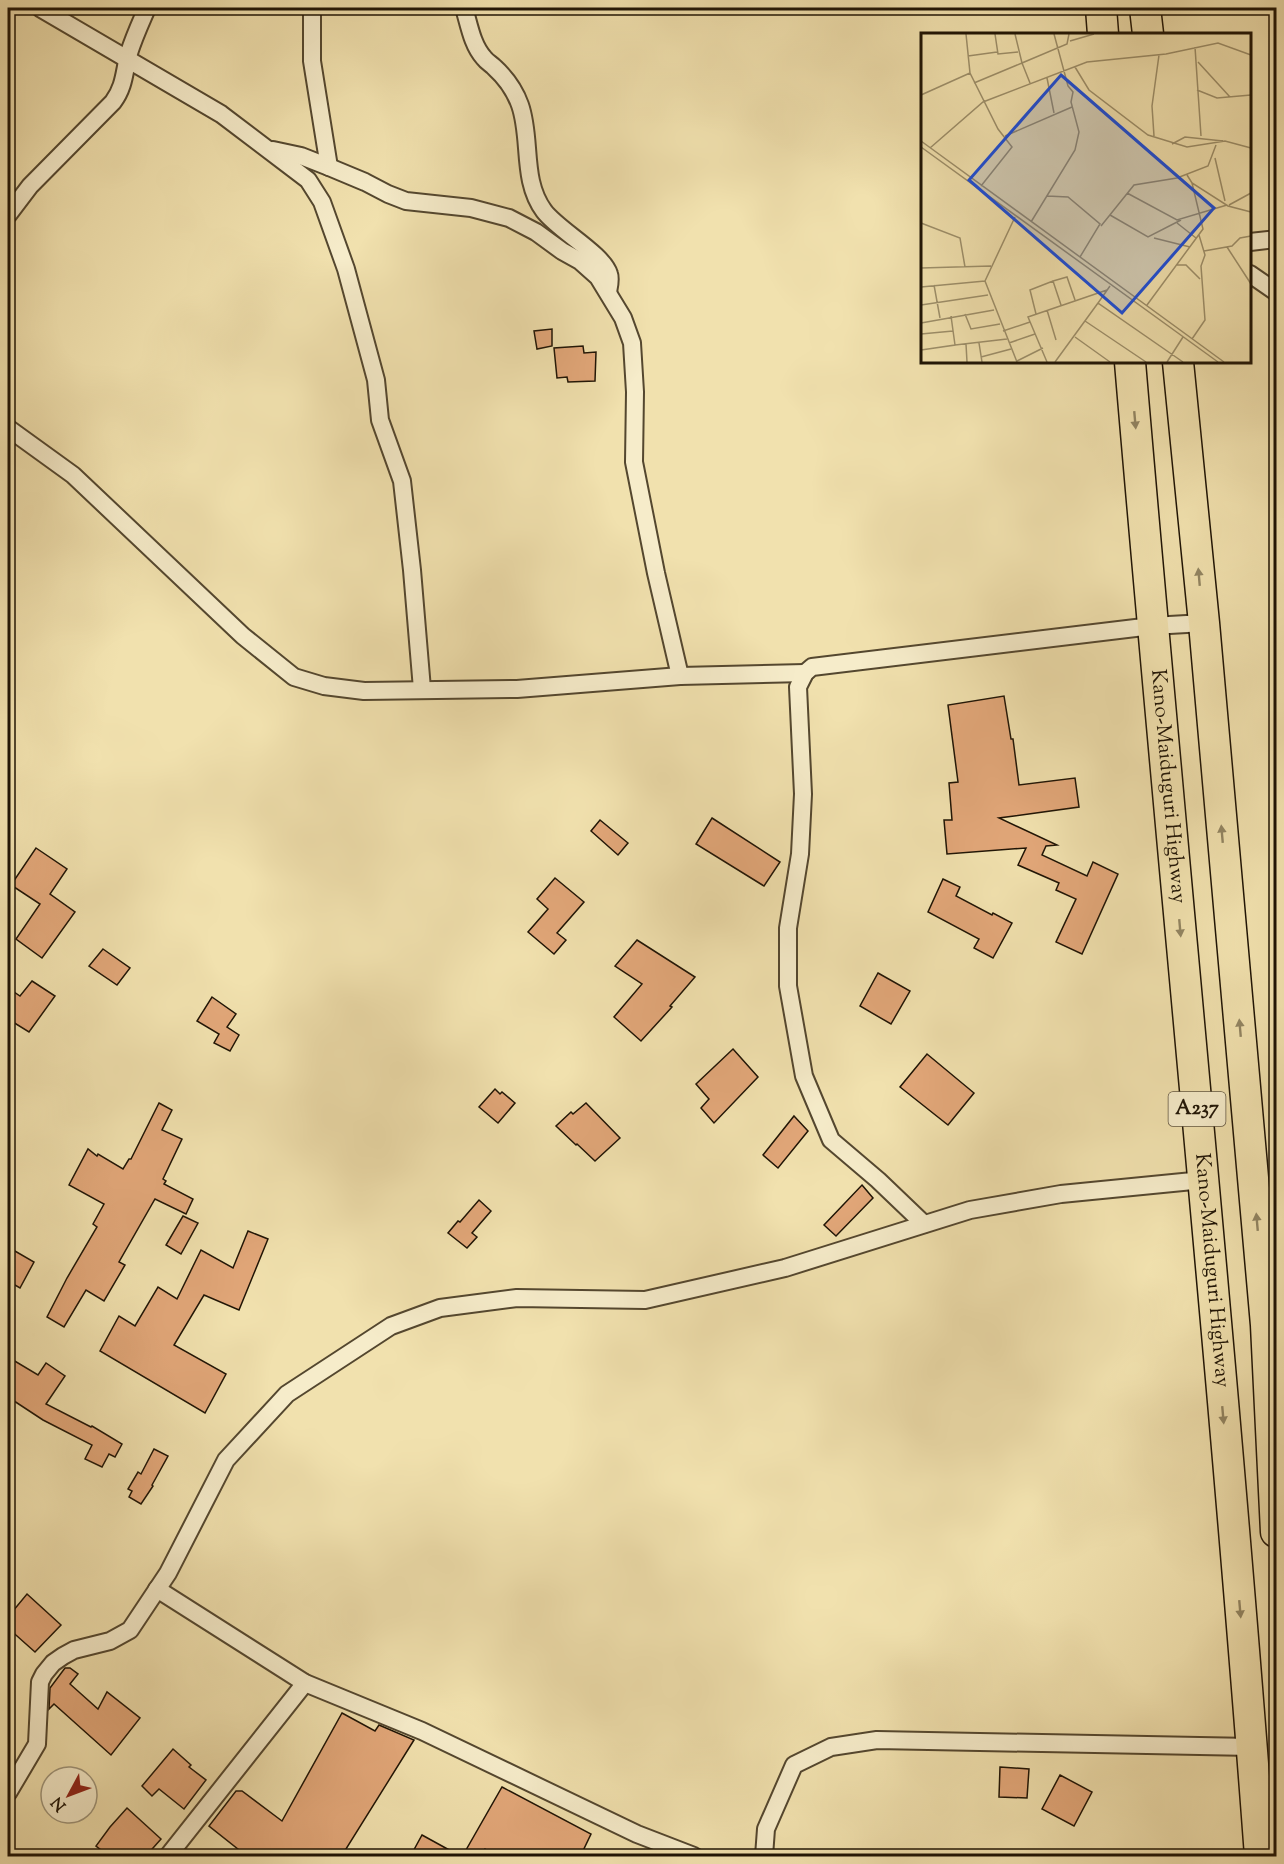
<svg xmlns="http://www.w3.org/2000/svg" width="1284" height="1864" viewBox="0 0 1284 1864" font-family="'Sorts Mill Goudy',serif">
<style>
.building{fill:#e2a779;stroke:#1f1405;stroke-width:1.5}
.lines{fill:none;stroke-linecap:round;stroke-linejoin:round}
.street-casing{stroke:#54472f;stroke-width:20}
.highway-casing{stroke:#1f1405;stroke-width:33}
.street{stroke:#f6ecca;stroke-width:16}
.highway{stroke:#f1e1ae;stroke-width:30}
.oneway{fill:#928562}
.labels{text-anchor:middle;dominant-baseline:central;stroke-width:4.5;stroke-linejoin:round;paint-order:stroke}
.shield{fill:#f6ecca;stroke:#605540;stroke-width:1.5}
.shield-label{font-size:20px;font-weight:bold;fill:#1f1405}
.street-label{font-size:21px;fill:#1f1405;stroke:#f6ecca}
.inset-road{fill:none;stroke:#9d8f6a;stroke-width:1.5}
.view{fill:#1d4ed8;fill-opacity:0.15;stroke:#1d4ed8;stroke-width:3}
.inset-edge{fill:none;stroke:#1f1405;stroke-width:3}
</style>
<rect width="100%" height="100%" fill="#f1e1ae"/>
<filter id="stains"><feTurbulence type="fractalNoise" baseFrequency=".00333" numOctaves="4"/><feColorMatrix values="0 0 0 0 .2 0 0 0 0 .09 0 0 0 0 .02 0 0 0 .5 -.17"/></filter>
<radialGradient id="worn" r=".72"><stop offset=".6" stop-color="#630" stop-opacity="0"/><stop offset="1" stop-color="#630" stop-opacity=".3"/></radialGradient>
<g class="building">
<path d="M 552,329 L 552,346 L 537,349 L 534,331 Z"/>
<path d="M 583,346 L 584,353 L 596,352 L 595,381 L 568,382 L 567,377 L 557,378 L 554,348 Z"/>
<path d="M 1004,696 L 1011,739 L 1013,739 L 1019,785 L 1075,778 L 1079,807 L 999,818 L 1057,845 L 1046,846 L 1042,855 L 1087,876 L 1093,862 L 1118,874 L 1082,954 L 1056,942 L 1076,899 L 1056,890 L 1059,883 L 1018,865 L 1026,848 L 947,854 L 944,820 L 952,820 L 949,783 L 958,782 L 948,705 Z"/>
<path d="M 712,818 L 780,862 L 764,886 L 696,844 Z"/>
<path d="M 600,820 L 628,843 L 618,855 L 591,831 Z"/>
<path d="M 36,848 L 67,869 L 50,894 L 75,912 L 42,958 L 16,939 L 40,904 L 11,885 Z"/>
<path d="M 555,878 L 584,902 L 557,933 L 566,940 L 554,954 L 528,932 L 548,909 L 537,899 Z"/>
<path d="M 943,879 L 960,887 L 956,896 L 992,915 L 993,913 L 1012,923 L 993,958 L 974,948 L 979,939 L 928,912 Z"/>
<path d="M 637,940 L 695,977 L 670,1006 L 672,1007 L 641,1041 L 614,1017 L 642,984 L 615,966 Z"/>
<path d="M 103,949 L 130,968 L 117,985 L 89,966 Z"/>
<path d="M 878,973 L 910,991 L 891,1024 L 860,1006 Z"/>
<path d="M 32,981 L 55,996 L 29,1032 L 8,1019 L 8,988 L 20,996 Z"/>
<path d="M 212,997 L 236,1014 L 227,1027 L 239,1035 L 230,1051 L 214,1043 L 219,1034 L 197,1021 Z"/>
<path d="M 733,1049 L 758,1077 L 714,1123 L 701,1108 L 709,1099 L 696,1084 Z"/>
<path d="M 927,1054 L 974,1093 L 948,1125 L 900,1087 Z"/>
<path d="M 495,1089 L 500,1094 L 502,1092 L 515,1103 L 498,1123 L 479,1107 Z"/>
<path d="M 159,1103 L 172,1110 L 162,1130 L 182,1139 L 163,1179 L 166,1181 L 164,1184 L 193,1199 L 186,1214 L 155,1199 L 119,1262 L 125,1265 L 104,1301 L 86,1290 L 64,1327 L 47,1317 L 67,1278 L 97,1227 L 93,1224 L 104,1204 L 69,1185 L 88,1149 L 97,1156 L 98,1154 L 123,1169 L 129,1159 L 131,1159 Z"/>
<path d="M 586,1103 L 620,1138 L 595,1161 L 577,1144 L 576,1145 L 556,1126 L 571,1112 L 573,1114 Z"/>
<path d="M 794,1116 L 808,1131 L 778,1168 L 763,1155 Z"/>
<path d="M 862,1185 L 873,1198 L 836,1236 L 824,1225 Z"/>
<path d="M 479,1200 L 491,1211 L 472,1233 L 477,1237 L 467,1248 L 448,1233 L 458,1221 L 460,1222 Z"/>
<path d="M 183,1216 L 198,1223 L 181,1254 L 166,1245 Z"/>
<path d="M 248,1231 L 268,1239 L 239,1310 L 204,1295 L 174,1345 L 226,1374 L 205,1413 L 100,1351 L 119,1316 L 135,1326 L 158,1287 L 177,1299 L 201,1250 L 233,1268 Z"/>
<path d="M 8,1247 L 34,1262 L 20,1288 L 8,1281 Z"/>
<path d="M 8,1357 L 38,1375 L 46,1363 L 65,1376 L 46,1404 L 91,1427 L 92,1426 L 122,1444 L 115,1457 L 109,1454 L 102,1467 L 85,1459 L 92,1445 L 43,1420 L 8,1397 Z"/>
<path d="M 154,1449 L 168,1456 L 152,1485 L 153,1486 L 141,1504 L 129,1497 L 132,1491 L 128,1489 L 138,1472 L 141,1474 Z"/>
<path d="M 27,1594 L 61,1625 L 35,1652 L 8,1628 L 8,1617 Z"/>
<path d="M 65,1668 L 70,1668 L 78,1674 L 70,1684 L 98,1709 L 107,1692 L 140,1718 L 111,1755 L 54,1704 L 49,1709 L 50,1688 Z"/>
<path d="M 342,1713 L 375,1731 L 379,1725 L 414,1740 L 341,1857 L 248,1857 L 209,1826 L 236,1791 L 242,1791 L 282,1821 Z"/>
<path d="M 173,1749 L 191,1765 L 189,1767 L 206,1780 L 184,1809 L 159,1789 L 152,1796 L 142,1786 Z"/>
<path d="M 1000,1767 L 1029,1769 L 1027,1798 L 999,1797 Z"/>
<path d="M 1060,1775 L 1092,1792 L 1074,1826 L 1042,1809 Z"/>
<path d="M 502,1787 L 591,1834 L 580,1857 L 498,1857 L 485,1849 L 481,1857 L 462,1857 Z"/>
<path d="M 127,1808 L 161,1839 L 145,1857 L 110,1857 L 96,1846 L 110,1827 Z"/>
<path d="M 422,1835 L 462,1857 L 410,1857 Z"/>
</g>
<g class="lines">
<g class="street-casing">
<g id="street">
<path d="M 40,8 L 221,114 L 308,180 L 322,202 L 346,269 L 376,380 L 380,420 L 402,481 L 412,570 L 422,689"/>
<path d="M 312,8 L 312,61 L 329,167"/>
<path d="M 464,8 C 469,24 472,45 484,58 C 487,62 491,64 494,67 C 505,77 515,91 520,105 C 532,139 521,180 544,211 C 558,230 603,254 609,274 C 611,279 609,287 608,292"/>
<path d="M 273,150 L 301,156 L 329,167 L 365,182 L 388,194 L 406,201 L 471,208 L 509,218 L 536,232 L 562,251 L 580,261 L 598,277 L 623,318 L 632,343 L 635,392 L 634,462 L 656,573 L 680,676"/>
<path d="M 8,215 L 30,186 L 113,102 C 125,86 124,71 129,53 C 134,37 141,22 147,8"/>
<path d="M 1250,242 L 1276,239"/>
<path d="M 1250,274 L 1276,292"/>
<path d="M 8,428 L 73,475 L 243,636 L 294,677 L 324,686 L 364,691 L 517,689 L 680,676 L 805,673"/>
<path d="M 924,1224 L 878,1180 L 831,1140 L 804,1076 L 788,986 L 788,928 L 800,854 L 803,794 L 798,687 L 805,673 L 812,667 L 1152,626 L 1204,623"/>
<path d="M 157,1589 L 305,1683 L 422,1731 L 637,1834 L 694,1856"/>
<path d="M 8,1793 L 37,1744 L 40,1682 L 44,1674 L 53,1663 L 63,1656 L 74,1650 L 110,1641 L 130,1630 L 168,1573 L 226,1460 L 287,1394 L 391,1326 L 440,1308 L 517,1298 L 645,1300 L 785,1268 L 970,1210 L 1061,1194 L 1203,1180"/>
<path d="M 168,1856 L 305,1683"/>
<path d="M 764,1856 L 766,1829 L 794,1765 L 831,1747 L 877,1740 L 1252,1747"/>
</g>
</g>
<g class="highway-casing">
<g id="highway">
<path d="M 1101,8 L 1103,34"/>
<path d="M 1145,8 L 1148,34"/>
<path id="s1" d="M 1130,362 C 1172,860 1223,1358 1260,1856"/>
<path d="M 1178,362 L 1204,623 L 1266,1325 L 1276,1532"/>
</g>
</g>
<use href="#street" class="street"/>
<use href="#highway" class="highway"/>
</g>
<defs><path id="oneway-solid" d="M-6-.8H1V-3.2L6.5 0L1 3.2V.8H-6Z" transform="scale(1.5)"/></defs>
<g class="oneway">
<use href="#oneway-solid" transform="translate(1135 420) rotate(85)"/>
<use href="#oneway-solid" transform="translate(1199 577) rotate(-95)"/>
<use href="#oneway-solid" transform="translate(1222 834) rotate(-95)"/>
<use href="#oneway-solid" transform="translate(1180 928) rotate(85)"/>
<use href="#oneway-solid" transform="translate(1240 1028) rotate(-95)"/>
<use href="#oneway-solid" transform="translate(1257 1222) rotate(-95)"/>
<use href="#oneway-solid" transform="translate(1223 1415) rotate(85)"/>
<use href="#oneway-solid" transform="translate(1240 1609) rotate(85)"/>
</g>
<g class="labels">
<rect class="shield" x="1168.5" y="1092" width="57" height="34" rx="4.5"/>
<g class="shield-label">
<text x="1197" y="1109">A237</text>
</g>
<g class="street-label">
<text stroke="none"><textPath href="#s1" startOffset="426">Kano-Maiduguri Highway</textPath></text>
<text stroke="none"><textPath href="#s1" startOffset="912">Kano-Maiduguri Highway</textPath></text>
</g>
</g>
<g transform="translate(921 33)">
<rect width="330" height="330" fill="#f1e1ae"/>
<path class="inset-road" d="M 45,1 L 49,40 L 77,96 L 91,114 L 60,153M 74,1 L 77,21 L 97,19M 149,8 L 173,1M 274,14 L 280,103M 47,23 L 76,19M 277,29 L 309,64M 154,34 L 168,57 L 227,102 L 266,114 L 304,108 L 330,115M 126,45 L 133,80M 53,50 L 101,30 L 94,1M 109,50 L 101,30 L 146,11 L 148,1M 276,57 L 296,65 L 330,62M 0,62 L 49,40M 84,103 L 151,74M 233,103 L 231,73 L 238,22M 0,108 L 303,329M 251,111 L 264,104 L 302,108M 0,114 L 297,329M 9,115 L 62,69 L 166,29 L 245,21 L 297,10 L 330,22M 294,125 L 304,168M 266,142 L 271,150 L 307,173 L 330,179M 206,160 L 256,187 L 306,172M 126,163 L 147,164 L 179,191 L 159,224M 308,172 L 330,160M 189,182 L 227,204 L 260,187M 94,184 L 64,248 L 96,329M 110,189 L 154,117 L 158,99 L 150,69 L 152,59 L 147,53 L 133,1M 0,190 L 39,205 L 44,234M 256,190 L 275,205M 180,193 L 213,152 L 256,145 L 287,133 L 295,112M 233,205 L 269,214M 306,214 L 330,251M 283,218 L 311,213 L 319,205 L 330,203M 256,232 L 265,232 L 279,246M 0,235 L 70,233M 13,252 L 19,285M 189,253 L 177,270 L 262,329M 0,254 L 64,248M 0,272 L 67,262M 140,272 L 132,248 L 146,244 L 154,267M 226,272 L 282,196 L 271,150M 126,277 L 135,307M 44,281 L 50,296 L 79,291M 115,281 L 109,257 L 132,248M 164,288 L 225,329M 0,290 L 73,277M 82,298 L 109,289M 0,301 L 32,298M 154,304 L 189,329M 271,306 L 284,287 L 280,233 L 284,222 L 278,202M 58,310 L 61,329M 88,310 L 114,301M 45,311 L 46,329M 34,312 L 86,306M 0,317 L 34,312 L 30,283M 60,324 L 90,316M 96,328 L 122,315M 126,329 L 107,284 L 186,257M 134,329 L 177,270M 246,329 L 262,304"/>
<path class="view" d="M 140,42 L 293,175 L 201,280 L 48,147 Z"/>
<rect width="330" height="330" class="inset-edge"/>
</g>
<rect width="1284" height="1864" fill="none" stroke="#f1e1ae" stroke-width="30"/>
<rect x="9" y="9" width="1266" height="1846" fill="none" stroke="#1f1405" stroke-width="3"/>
<rect x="15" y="15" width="1254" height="1834" fill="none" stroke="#1f1405" stroke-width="1.5"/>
<g transform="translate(69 1795) rotate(229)"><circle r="28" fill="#f6ecca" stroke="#a0967b" stroke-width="1.5"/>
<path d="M0-4.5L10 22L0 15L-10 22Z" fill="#8f2418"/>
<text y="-9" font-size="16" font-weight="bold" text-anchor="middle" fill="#1f1405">N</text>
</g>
<rect width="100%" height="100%" filter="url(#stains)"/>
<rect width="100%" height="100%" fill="url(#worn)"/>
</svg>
